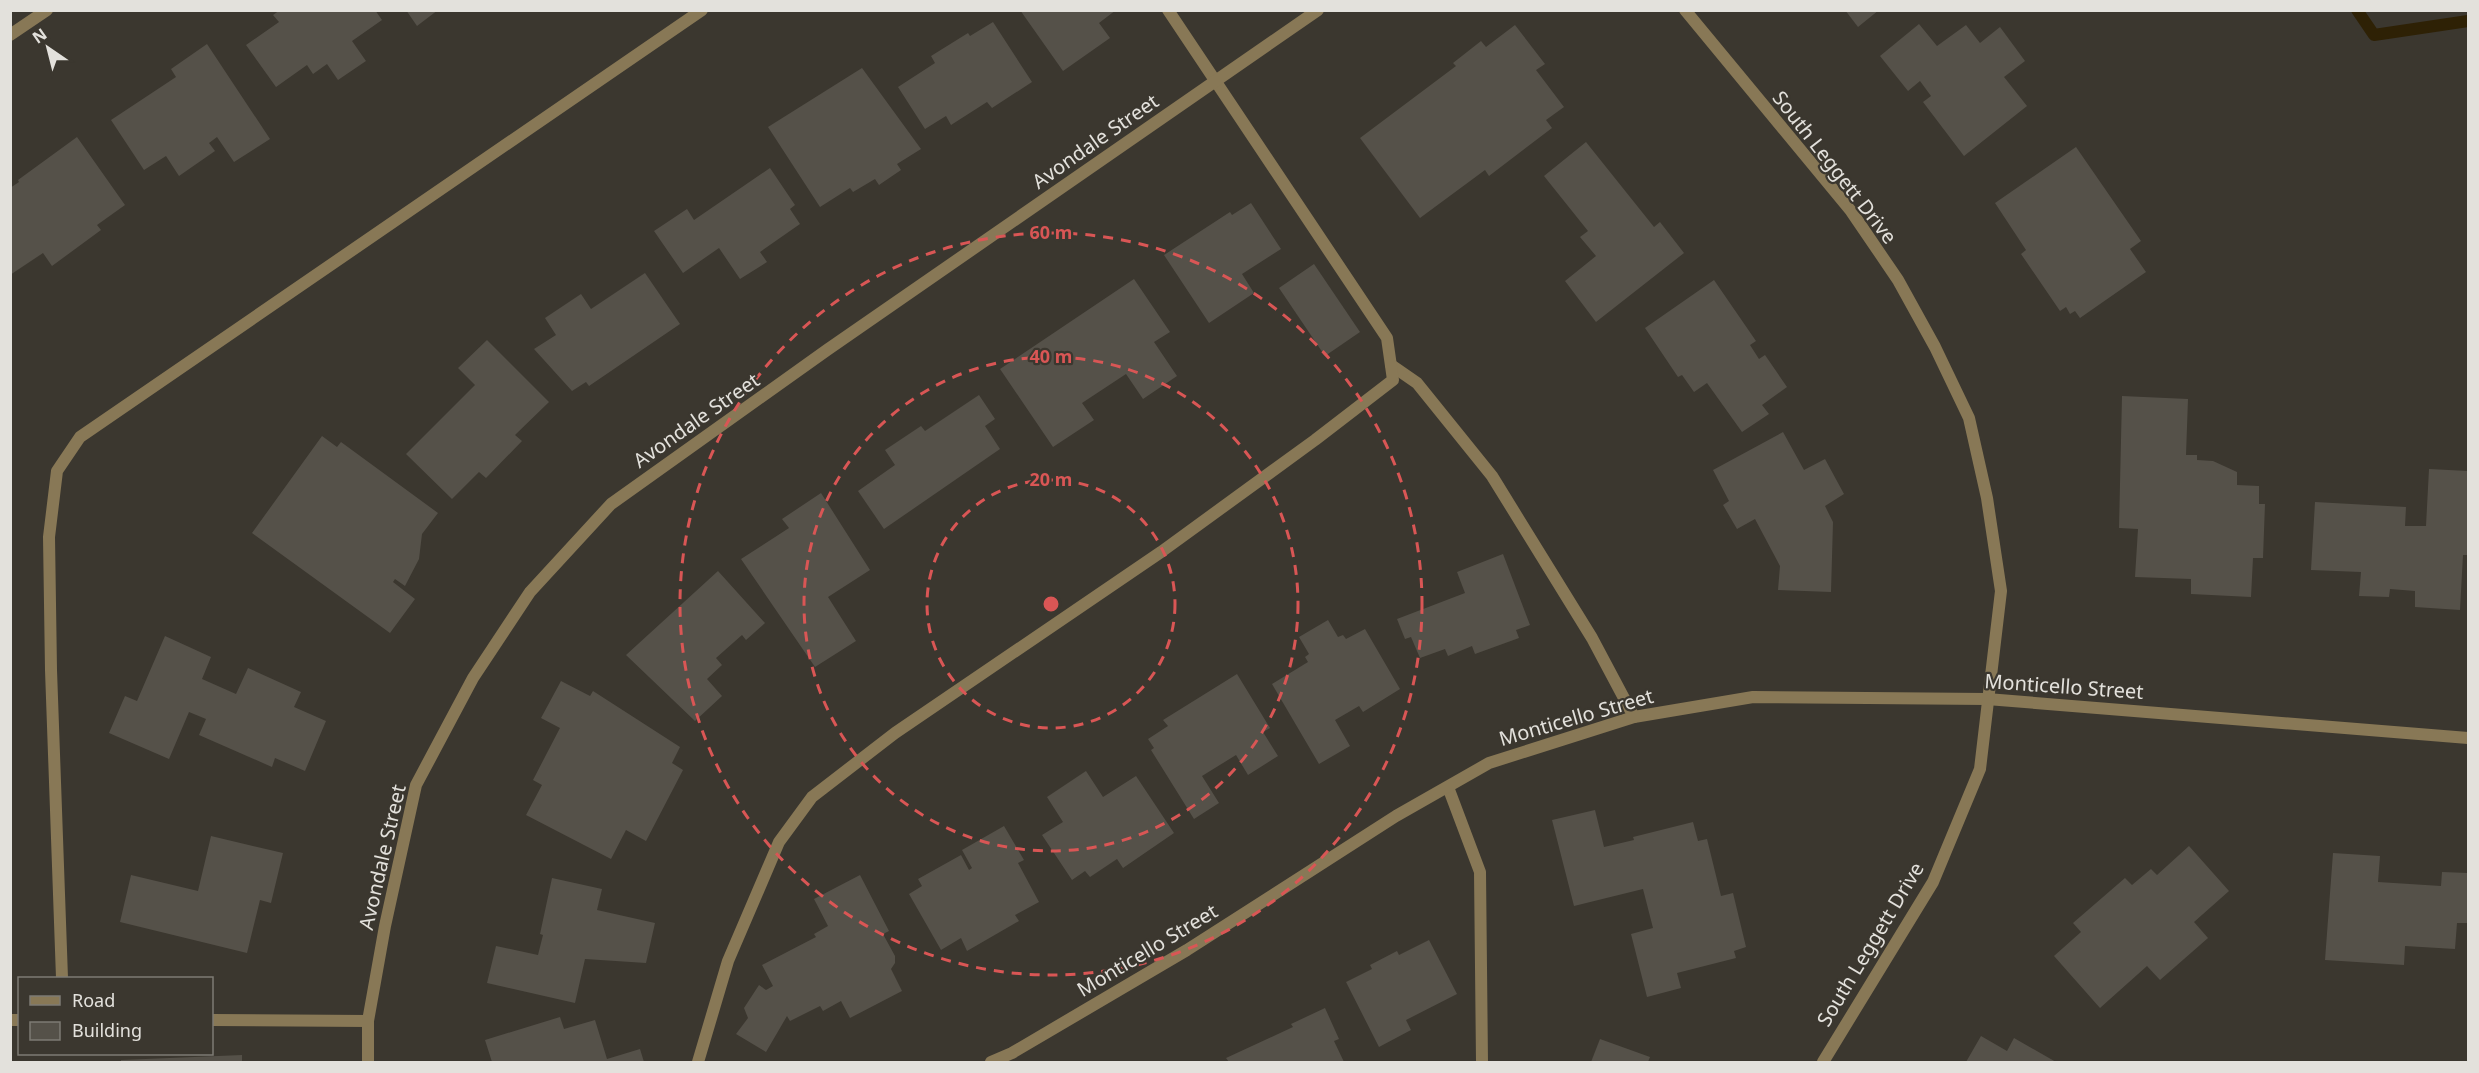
<svg xmlns="http://www.w3.org/2000/svg" width="2479" height="1073" viewBox="0 0 2479 1073" font-family="'Noto Sans',sans-serif">
<style>
.lines{fill:none;stroke-linecap:round;stroke-linejoin:round}
.stream{stroke:#2e2105;stroke-width:12}
.building{fill:#555149}
.service{stroke:#887856;stroke-width:12}
.minor{stroke:#887856;stroke-width:12}
.tertiary{stroke:#887856;stroke-width:12}
.ring{fill:none;stroke:#d95655;stroke-width:3;stroke-dasharray:10 8}
.labels{text-anchor:middle;dominant-baseline:central;stroke-width:4.5;stroke-linejoin:round;paint-order:stroke}
.street-label{font-size:20px;fill:#e3e1dc;stroke:#3b372f}
.centre{fill:#d95655;stroke:#3b372f;stroke-width:3}
.ring-label{font-size:18px;text-anchor:middle;font-weight:bold;fill:#d95655;stroke:#3b372f;stroke-width:4.5;stroke-linejoin:round;paint-order:stroke}
</style>
<rect width="100%" height="100%" fill="#3b372f"/>
<g class="lines">
<path class="stream" d="M 2357,10 L 2374,35 L 2468,21"/>
</g>
<g class="building">
<path d="M 280,10 L 375,10 L 382,20 L 352,41 L 366,61 L 338,80 L 327,64 L 313,74 L 307,65 L 276,87 L 246,45 L 279,22 L 273,15 Z"/>
<path d="M 406,10 L 438,10 L 417,26 Z"/>
<path d="M 1020,10 L 1116,10 L 1099,23 L 1110,38 L 1063,71 Z"/>
<path d="M 1845,10 L 1879,10 L 1858,27 Z"/>
<path d="M 993,22 L 1032,82 L 992,108 L 987,102 L 951,125 L 946,116 L 925,129 L 898,87 L 935,63 L 931,56 L 968,33 L 970,36 Z"/>
<path d="M 1919,24 L 1937,46 L 1966,25 L 1980,43 L 2000,27 L 2025,61 L 2004,77 L 2027,106 L 1964,156 L 1923,102 L 1931,96 L 1920,81 L 1908,91 L 1880,56 Z"/>
<path d="M 1515,25 L 1545,64 L 1536,70 L 1564,107 L 1546,120 L 1552,128 L 1489,176 L 1485,170 L 1420,218 L 1360,138 L 1456,66 L 1453,63 L 1481,41 L 1486,47 Z"/>
<path d="M 207,44 L 270,139 L 234,162 L 217,137 L 209,143 L 215,151 L 179,176 L 166,156 L 144,170 L 111,120 L 176,77 L 171,69 Z"/>
<path d="M 862,68 L 921,149 L 897,164 L 901,170 L 879,185 L 875,179 L 853,192 L 850,188 L 820,207 L 768,127 Z"/>
<path d="M 77,137 L 125,205 L 97,225 L 101,230 L 52,266 L 43,253 L 10,275 L 10,188 L 19,182 L 18,180 Z"/>
<path d="M 1586,142 L 1654,227 L 1660,222 L 1684,253 L 1596,322 L 1565,281 L 1596,256 L 1580,237 L 1588,231 L 1544,176 Z"/>
<path d="M 2076,147 L 2141,241 L 2130,249 L 2146,272 L 2080,318 L 2075,311 L 2070,314 L 2066,307 L 2060,311 L 2021,254 L 2026,250 L 1995,203 Z"/>
<path d="M 770,168 L 795,205 L 790,209 L 800,224 L 760,252 L 767,262 L 740,279 L 719,248 L 683,273 L 654,231 L 687,209 L 694,220 Z"/>
<path d="M 1251,203 L 1281,249 L 1242,274 L 1254,293 L 1209,323 L 1164,255 L 1230,212 L 1232,215 Z"/>
<path d="M 1314,264 L 1360,332 L 1325,356 L 1279,288 Z"/>
<path d="M 645,273 L 680,324 L 589,386 L 586,382 L 572,391 L 534,349 L 556,335 L 545,318 L 581,294 L 591,309 Z"/>
<path d="M 1134,279 L 1170,332 L 1154,342 L 1177,376 L 1143,399 L 1126,374 L 1082,403 L 1094,420 L 1053,447 L 1000,369 Z"/>
<path d="M 1714,280 L 1756,341 L 1750,345 L 1759,359 L 1765,355 L 1787,387 L 1762,405 L 1769,414 L 1742,432 L 1707,383 L 1694,392 L 1682,375 L 1678,377 L 1645,328 Z"/>
<path d="M 487,340 L 549,402 L 515,435 L 522,441 L 486,478 L 479,472 L 452,499 L 406,454 L 475,385 L 458,368 Z"/>
<path d="M 979,395 L 995,419 L 985,426 L 1000,449 L 884,529 L 858,491 L 895,465 L 885,450 L 921,426 L 925,431 Z"/>
<path d="M 2122,396 L 2188,399 L 2186,455 L 2197,455 L 2197,460 L 2213,461 L 2237,472 L 2237,485 L 2259,486 L 2259,504 L 2265,504 L 2263,558 L 2253,558 L 2251,597 L 2191,594 L 2191,579 L 2135,577 L 2138,529 L 2119,528 Z"/>
<path d="M 1783,432 L 1804,470 L 1825,459 L 1844,494 L 1825,506 L 1833,522 L 1831,592 L 1778,590 L 1780,566 L 1755,519 L 1737,529 L 1723,505 L 1729,501 L 1713,470 Z"/>
<path d="M 322,436 L 337,447 L 341,442 L 438,513 L 422,534 L 419,559 L 405,586 L 395,579 L 393,582 L 415,599 L 390,633 L 252,533 Z"/>
<path d="M 2429,469 L 2468,471 L 2468,555 L 2463,555 L 2460,610 L 2415,607 L 2415,591 L 2390,589 L 2389,597 L 2359,596 L 2361,572 L 2311,570 L 2315,502 L 2406,507 L 2405,526 L 2426,526 Z"/>
<path d="M 821,493 L 870,570 L 828,597 L 856,641 L 815,667 L 741,559 L 789,528 L 782,519 Z"/>
<path d="M 1503,554 L 1530,625 L 1516,630 L 1519,638 L 1475,654 L 1472,646 L 1448,656 L 1445,649 L 1420,658 L 1411,637 L 1405,639 L 1397,619 L 1465,593 L 1457,572 Z"/>
<path d="M 718,571 L 765,623 L 746,640 L 742,635 L 716,658 L 722,665 L 707,679 L 722,696 L 695,721 L 626,655 Z"/>
<path d="M 1328,620 L 1338,637 L 1343,635 L 1346,639 L 1365,629 L 1400,689 L 1363,712 L 1359,706 L 1335,720 L 1350,746 L 1319,764 L 1272,684 L 1308,662 L 1305,657 L 1309,654 L 1299,637 Z"/>
<path d="M 165,636 L 211,657 L 202,679 L 236,694 L 248,668 L 301,692 L 294,707 L 326,721 L 305,771 L 275,758 L 272,767 L 199,735 L 206,719 L 189,712 L 169,759 L 109,733 L 125,696 L 137,701 Z"/>
<path d="M 1237,674 L 1270,728 L 1263,732 L 1278,756 L 1248,775 L 1236,755 L 1202,776 L 1219,803 L 1194,819 L 1151,750 L 1154,748 L 1148,739 L 1168,726 L 1163,720 Z"/>
<path d="M 561,681 L 590,696 L 593,691 L 680,747 L 672,763 L 683,770 L 646,841 L 626,830 L 611,859 L 526,815 L 542,785 L 533,780 L 560,728 L 541,718 Z"/>
<path d="M 1086,771 L 1103,797 L 1136,776 L 1174,833 L 1123,868 L 1117,859 L 1090,877 L 1085,871 L 1072,880 L 1042,835 L 1063,822 L 1047,797 Z"/>
<path d="M 1595,810 L 1604,847 L 1634,840 L 1633,837 L 1693,822 L 1698,841 L 1707,839 L 1721,896 L 1733,893 L 1746,947 L 1734,951 L 1736,958 L 1677,973 L 1681,988 L 1647,997 L 1631,934 L 1653,928 L 1643,889 L 1574,906 L 1552,820 Z"/>
<path d="M 1004,826 L 1024,860 L 1018,863 L 1039,902 L 1015,915 L 1019,921 L 967,951 L 961,938 L 941,950 L 909,894 L 922,886 L 918,879 L 961,855 L 969,870 L 972,868 L 962,850 Z"/>
<path d="M 211,836 L 283,853 L 271,903 L 260,900 L 247,953 L 120,922 L 131,875 L 198,891 Z"/>
<path d="M 2189,846 L 2229,891 L 2194,922 L 2208,938 L 2160,980 L 2147,966 L 2100,1008 L 2054,956 L 2081,932 L 2073,923 L 2125,878 L 2132,885 L 2151,869 L 2157,875 Z"/>
<path d="M 2333,853 L 2380,856 L 2378,882 L 2441,886 L 2442,872 L 2468,873 L 2468,923 L 2457,923 L 2455,949 L 2405,946 L 2404,965 L 2325,960 Z"/>
<path d="M 860,875 L 889,931 L 883,934 L 895,956 L 895,963 L 891,969 L 902,991 L 850,1018 L 841,1001 L 823,1011 L 820,1006 L 790,1021 L 787,1016 L 766,1052 L 736,1034 L 748,1018 L 744,1008 L 759,985 L 766,990 L 773,986 L 762,965 L 816,937 L 814,934 L 828,926 L 814,899 Z"/>
<path d="M 552,878 L 602,889 L 597,910 L 655,923 L 646,963 L 585,959 L 575,1003 L 487,983 L 496,946 L 538,955 L 543,935 L 540,934 Z"/>
<path d="M 1429,940 L 1457,994 L 1406,1020 L 1411,1030 L 1379,1047 L 1346,982 L 1372,969 L 1370,965 L 1397,951 L 1399,955 Z"/>
<path d="M 1325,1008 L 1339,1039 L 1334,1041 L 1344,1062 L 1229,1062 L 1226,1058 L 1293,1027 L 1291,1024 Z"/>
<path d="M 560,1017 L 564,1029 L 595,1020 L 607,1059 L 640,1049 L 644,1062 L 492,1062 L 485,1040 Z"/>
<path d="M 1981,1036 L 2007,1051 L 2014,1038 L 2056,1062 L 1966,1062 Z"/>
<path d="M 1600,1039 L 1650,1057 L 1648,1062 L 1591,1062 Z"/>
<path d="M 242,1055 L 242,1062 L 121,1062 L 121,1060 Z"/>
</g>
<g class="lines">
<g class="service">
<path d="M 1391,365 L 1417,383 L 1492,476 L 1592,638 L 1634,717"/>
<path d="M 1448,787 L 1480,872 L 1482,1062"/>
<path d="M 62,978 L 51,670 L 49,537 L 57,471 L 80,437 L 702,10"/>
<path d="M 10,1020 L 20,1020"/>
<path d="M 212,1020 L 368,1021"/>
<path d="M 698,1062 L 728,961 L 779,842 L 812,797 L 895,733 L 1161,552 L 1315,440 L 1393,380 L 1387,338 L 1168,10"/>
</g>
<g class="minor">
<path d="M 10,35 L 47,10"/>
<path d="M 368,1062 L 368,1021 L 385,926 L 416,785 L 473,678 L 530,592 L 611,504 L 827,350 L 1318,10"/>
<path d="M 991,1062 L 1012,1053 L 1187,950 L 1396,816 L 1489,763 L 1634,717 L 1753,697 L 1987,699 L 2468,738"/>
</g>
<path class="tertiary" d="M 1685,10 L 1851,211 L 1898,280 L 1935,347 L 1969,418 L 1987,498 L 2001,591 L 1980,769 L 1933,882 L 1823,1062"/>
</g>
<g class="ring">
<circle cx="1051" cy="604" r="124"/>
<circle cx="1051" cy="604" r="247"/>
<circle cx="1051" cy="604" r="371"/>
</g>
<g class="labels">
<g class="street-label">
<text transform="translate(1095 141) rotate(-35)">Avondale Street</text>
<text transform="translate(1835 167) rotate(52)">South Leggett Drive</text>
<text transform="translate(696 420) rotate(-35)">Avondale Street</text>
<text transform="translate(2064 686) rotate(4)">Monticello Street</text>
<text transform="translate(1576 717) rotate(-16)">Monticello Street</text>
<text transform="translate(382 857) rotate(-77)">Avondale Street</text>
<text transform="translate(1870 944) rotate(-59)">South Leggett Drive</text>
<text transform="translate(1147 950) rotate(-31)">Monticello Street</text>
</g>
</g>
<circle cx="1051" cy="604" r="9" class="centre"/>
<g class="ring-label">
<text x="1051" y="239">60 m</text>
<text x="1051" y="363">40 m</text>
<text x="1051" y="486">20 m</text>
</g>
<rect width="2479" height="1073" fill="none" stroke="#e3e1dc" stroke-width="24"/>
<rect x="18" y="977" width="195" height="78" fill="#3b372f" stroke="#7e7b74" stroke-width="1.5"/>
<rect x="30" y="996" width="30" height="9" fill="#887856" stroke="#7e7b74" stroke-width="1.5"/>
<text x="72" y="1007" font-size="18" fill="#e3e1dc">Road</text>
<rect x="30" y="1022" width="30" height="18" fill="#555149" stroke="#7e7b74" stroke-width="1.5"/>
<text x="72" y="1037" font-size="18" fill="#e3e1dc">Building</text>
<g transform="translate(48 48) rotate(325)" stroke="#3b372f" stroke-width="4.5" paint-order="stroke">
<path d="M0-4.5L10 22L0 15L-10 22Z" fill="#e3e1dc"/>
<text y="-9" font-size="16" font-weight="bold" text-anchor="middle" fill="#e3e1dc">N</text>
</g>
</svg>
